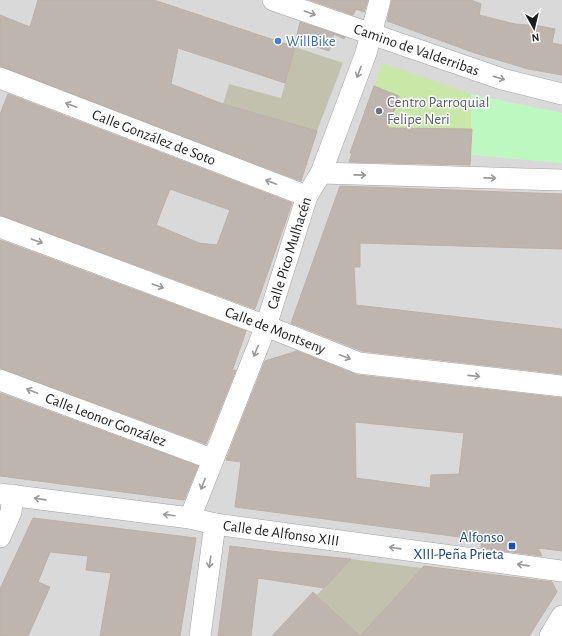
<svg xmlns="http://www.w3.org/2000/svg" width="562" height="636" viewBox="0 0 562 636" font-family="'Alegreya Sans',sans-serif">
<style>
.residential{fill:#dad9d9}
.construction{fill:#c2c1ae}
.grass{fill:#c9e8a7}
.park{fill:#bef8c1}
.building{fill:#beb5ae;stroke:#bfafa4;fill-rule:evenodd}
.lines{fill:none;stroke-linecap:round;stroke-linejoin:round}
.minor-casing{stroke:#a3a3a3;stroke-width:22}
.minor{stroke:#fff;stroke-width:21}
.oneway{stroke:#999}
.shop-dot{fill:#3f7fe0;stroke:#fff;stroke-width:1.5}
.worship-dot{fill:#6b7280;stroke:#fff;stroke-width:1.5}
.transit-dot{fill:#1a4fb4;stroke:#fff;stroke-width:1.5}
.labels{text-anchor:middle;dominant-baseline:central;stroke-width:3;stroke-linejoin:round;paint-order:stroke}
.shop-label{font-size:15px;fill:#366cbe;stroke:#fff;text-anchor:start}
.street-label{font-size:15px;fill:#1c1c1c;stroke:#fff}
.worship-label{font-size:15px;fill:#5b616d;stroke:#fff;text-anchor:start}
.transit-label{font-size:15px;fill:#164399;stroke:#fff;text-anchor:end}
</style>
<rect width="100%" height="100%" fill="#ede9e2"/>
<rect class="residential" x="0" y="0" width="562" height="636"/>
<g class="construction">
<path d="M 295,47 L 343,63 L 317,131 L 223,104 L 229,84 L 281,98 Z"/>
<path d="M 351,559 L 422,568 L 360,636 L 317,595 Z"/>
</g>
<path class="grass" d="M 382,63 L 471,94 L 472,129 L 411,128 L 406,134 L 388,127 L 399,96 L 374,86 Z"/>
<path class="park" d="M 471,94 L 562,113 L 562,163 L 471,155 Z"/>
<g class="building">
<path d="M 38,0 L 154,0 L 295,47 L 285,83 L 178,48 L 171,84 L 223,104 L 317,131 L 301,181 L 0,66 L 0,15 L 30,27 Z"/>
<path d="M 310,0 L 368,0 L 364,12 L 356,9 L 353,15 Z"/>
<path d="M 392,0 L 471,0 L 481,4 L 479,15 L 515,24 L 540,26 L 555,29 L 552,43 L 562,45 L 562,75 L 528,69 L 475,53 L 387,21 Z"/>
<path d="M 300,22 L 345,37 L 344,39 L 334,34 L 329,51 L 296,40 Z"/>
<path d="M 374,86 L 399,96 L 388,128 L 472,129 L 470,165 L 349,162 L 352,153 L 350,153 Z"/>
<path d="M 8,94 L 292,203 L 255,309 L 0,215 L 0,114 ZM 170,189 L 230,210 L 217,245 L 199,243 L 156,225 Z"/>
<path d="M 340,186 L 562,194 L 562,249 L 360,243 L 360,267 L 354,267 L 356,305 L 562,329 L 562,374 L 362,351 L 291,323 Z"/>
<path d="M 0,240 L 246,331 L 232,371 L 236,370 L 206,444 L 0,368 Z"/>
<path d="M 297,351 L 357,375 L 562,398 L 562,551 L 538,548 L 542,556 L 481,548 L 482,540 L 235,507 L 241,462 L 226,460 L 265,361 ZM 355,422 L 464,433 L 459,474 L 431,475 L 430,488 L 356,478 Z"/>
<path d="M 0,393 L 198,466 L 184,500 L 0,476 Z"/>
<path d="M 33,518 L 196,538 L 180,636 L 100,636 L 111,573 L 86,570 L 88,556 L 50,552 L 38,582 L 50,587 L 28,636 L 0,636 L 0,589 Z"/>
<path d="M 230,546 L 279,552 L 351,559 L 324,588 L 258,578 L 251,636 L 218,636 Z"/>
<path d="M 424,566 L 552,582 L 557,592 L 529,636 L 272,636 L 313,592 L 360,636 Z"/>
</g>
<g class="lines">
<g class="minor-casing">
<g id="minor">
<path id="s1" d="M 273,0 L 502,79 L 562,94"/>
<path id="s2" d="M 0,78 L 307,196"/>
<path d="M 321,173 L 562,180"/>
<path id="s3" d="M 0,227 L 266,326 L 359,363 L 562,386"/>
<path id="s4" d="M 0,380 L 212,459"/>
<path id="s5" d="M 0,494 L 190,518 L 215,524 L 562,571"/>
<path id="s6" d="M 190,518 L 266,326 L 307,196 L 321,173 L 366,53 L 380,0"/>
<path d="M 0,537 L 11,512 L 13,495"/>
<path d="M 200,636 L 215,524"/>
<path d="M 550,636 L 562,616"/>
</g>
</g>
<use href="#minor" class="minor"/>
</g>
<defs><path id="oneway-shaft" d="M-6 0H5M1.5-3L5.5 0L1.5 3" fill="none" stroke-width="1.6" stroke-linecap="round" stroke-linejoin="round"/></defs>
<g class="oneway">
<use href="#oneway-shaft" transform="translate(310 13) rotate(20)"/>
<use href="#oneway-shaft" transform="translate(359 72) rotate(110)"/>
<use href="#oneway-shaft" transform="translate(499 78) rotate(17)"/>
<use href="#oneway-shaft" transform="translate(71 105) rotate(-159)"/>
<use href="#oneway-shaft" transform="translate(360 175) rotate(1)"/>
<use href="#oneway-shaft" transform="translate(490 178) rotate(1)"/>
<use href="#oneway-shaft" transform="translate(271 182) rotate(-159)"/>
<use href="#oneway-shaft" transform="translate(37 241) rotate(20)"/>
<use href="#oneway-shaft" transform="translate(158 286) rotate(20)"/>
<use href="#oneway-shaft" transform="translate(256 351) rotate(112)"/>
<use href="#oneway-shaft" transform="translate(345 357) rotate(21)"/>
<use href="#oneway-shaft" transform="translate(474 376) rotate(6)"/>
<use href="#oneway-shaft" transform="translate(32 391) rotate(-159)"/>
<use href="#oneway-shaft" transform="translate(203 484) rotate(111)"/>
<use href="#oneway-shaft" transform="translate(40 499) rotate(-172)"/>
<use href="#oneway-shaft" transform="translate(169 515) rotate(-173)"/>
<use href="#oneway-shaft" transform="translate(395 548) rotate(-172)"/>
<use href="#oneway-shaft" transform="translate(210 562) rotate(98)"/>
<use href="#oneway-shaft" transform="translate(523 565) rotate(-172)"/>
</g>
<circle class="shop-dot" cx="278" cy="41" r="4"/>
<circle class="worship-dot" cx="379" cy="111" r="4"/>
<rect class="transit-dot" x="508" y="542" width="8" height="8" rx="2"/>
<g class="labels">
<g class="shop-label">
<text x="286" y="41">WillBike</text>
</g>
<g class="street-label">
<text stroke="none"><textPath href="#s1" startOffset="152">Camino de Valderribas</textPath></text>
<text stroke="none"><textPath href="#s2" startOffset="165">Calle González de Soto</textPath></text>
<text stroke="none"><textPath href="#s6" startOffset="283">Calle Pico Mulhacén</textPath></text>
<text stroke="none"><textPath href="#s3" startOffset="294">Calle de Montseny</textPath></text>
<text stroke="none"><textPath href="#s4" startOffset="113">Calle Leonor González</textPath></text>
<text stroke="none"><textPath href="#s5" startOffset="284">Calle de Alfonso XIII</textPath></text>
</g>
<g class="worship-label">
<text x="387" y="102">Centro Parroquial<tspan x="387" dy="17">Felipe Neri</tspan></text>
</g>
<g class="transit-label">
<text x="504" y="537">Alfonso<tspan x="504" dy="17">XIII-Peña Prieta</tspan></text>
</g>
</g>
<g transform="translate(534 28) rotate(172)" stroke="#ffffff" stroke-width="3" paint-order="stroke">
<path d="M0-3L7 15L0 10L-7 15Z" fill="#1c1c1c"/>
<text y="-6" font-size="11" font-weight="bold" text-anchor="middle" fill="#1c1c1c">N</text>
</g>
</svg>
